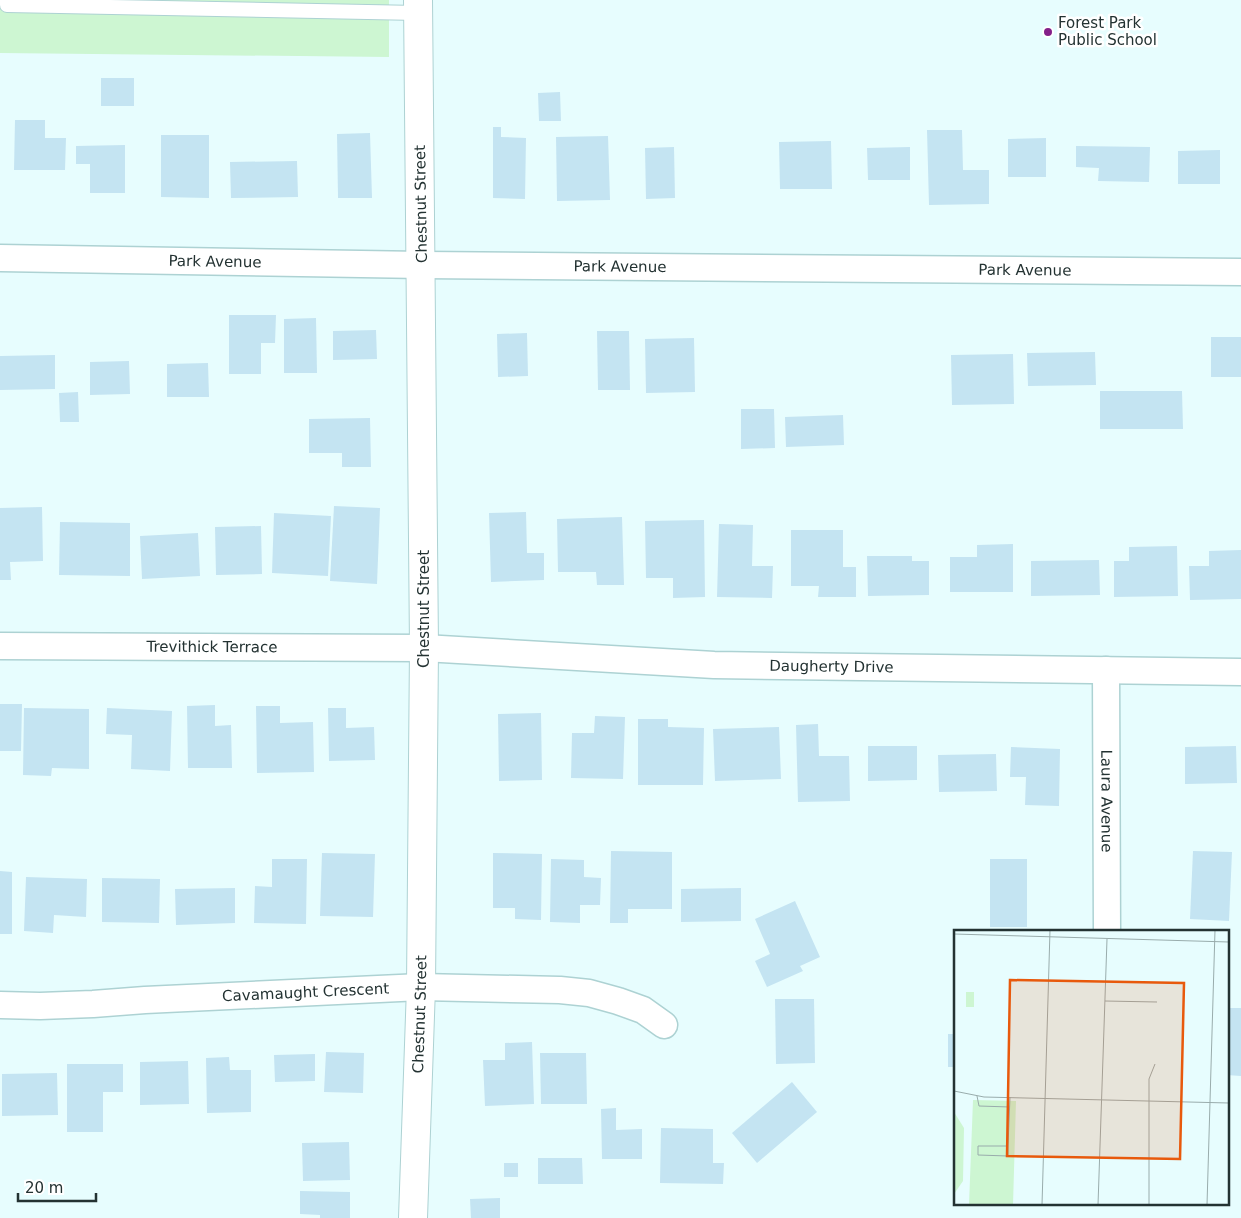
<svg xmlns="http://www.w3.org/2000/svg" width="1241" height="1218" viewBox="0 0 1241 1218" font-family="'DejaVu Sans',sans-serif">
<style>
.green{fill:#cdf6d2}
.building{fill:#c4e4f2}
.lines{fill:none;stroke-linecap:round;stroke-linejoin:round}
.service-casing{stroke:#add2d3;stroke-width:16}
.minor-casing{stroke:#add2d3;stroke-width:29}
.tertiary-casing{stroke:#add2d3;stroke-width:30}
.service{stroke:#fff;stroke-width:14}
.minor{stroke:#fff;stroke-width:26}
.tertiary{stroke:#fff;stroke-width:28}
.poi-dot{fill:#842089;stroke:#fff;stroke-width:2}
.labels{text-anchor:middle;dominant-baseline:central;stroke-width:5;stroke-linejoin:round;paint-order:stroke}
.poi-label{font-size:15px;fill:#233232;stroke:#fff;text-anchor:start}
.street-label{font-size:15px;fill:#233232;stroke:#fff}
.inset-road{fill:none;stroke:#99acac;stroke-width:1}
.view{fill:#e8590c;fill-opacity:0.15;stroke:#e8590c;stroke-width:2.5}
.inset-edge{fill:none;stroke:#233232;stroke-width:2.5}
</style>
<rect width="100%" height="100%" fill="#e7fdfe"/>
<path class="green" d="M 0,0 L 389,0 L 389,57 L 0,53 Z"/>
<g class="building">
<rect x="101" y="78" width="33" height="28"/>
<path d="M 560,92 L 561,121 L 539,121 L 538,93 Z"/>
<path d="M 15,120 L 45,120 L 45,138 L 66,138 L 65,170 L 14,170 Z"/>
<path d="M 493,127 L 501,127 L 501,137 L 526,138 L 525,199 L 493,198 Z"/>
<path d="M 927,130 L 962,130 L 963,170 L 989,170 L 989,204 L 929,205 Z"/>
<path d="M 370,133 L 372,198 L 338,198 L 337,134 Z"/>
<path d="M 161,135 L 209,135 L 209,198 L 161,197 Z"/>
<path d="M 608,136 L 610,200 L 557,201 L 556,137 Z"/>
<path d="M 1046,138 L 1046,177 L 1008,177 L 1008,139 Z"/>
<path d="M 831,141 L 832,189 L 780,189 L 779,142 Z"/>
<path d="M 125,145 L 125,193 L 90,193 L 90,164 L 76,164 L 76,146 Z"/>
<path d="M 1076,146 L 1150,147 L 1149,182 L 1098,181 L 1099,168 L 1076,167 Z"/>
<path d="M 674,147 L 675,198 L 646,199 L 645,148 Z"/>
<path d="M 910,147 L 910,180 L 868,180 L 867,148 Z"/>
<path d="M 1220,150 L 1220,184 L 1178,184 L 1178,151 Z"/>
<path d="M 297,161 L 298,197 L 231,198 L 230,162 Z"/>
<path d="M 229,315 L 276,315 L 275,343 L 261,343 L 261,374 L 229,374 Z"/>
<path d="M 316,318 L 317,373 L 284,373 L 284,319 Z"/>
<path d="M 376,330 L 377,359 L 333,360 L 333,331 Z"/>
<path d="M 597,331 L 629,331 L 630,390 L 598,390 Z"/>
<path d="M 527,333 L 528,376 L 498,377 L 497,334 Z"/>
<rect x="1211" y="337" width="30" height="40"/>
<path d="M 694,338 L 695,392 L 646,393 L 645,339 Z"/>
<path d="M 1095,352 L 1096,385 L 1028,386 L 1027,353 Z"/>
<path d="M 1013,354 L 1014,404 L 952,405 L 951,355 Z"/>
<path d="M 55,355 L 55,389 L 0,390 L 0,356 Z"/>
<path d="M 129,361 L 130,394 L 90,395 L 90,362 Z"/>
<path d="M 208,363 L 209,397 L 167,397 L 167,364 Z"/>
<path d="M 1100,391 L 1182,391 L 1183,429 L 1100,429 Z"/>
<path d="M 78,392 L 79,422 L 60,422 L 59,393 Z"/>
<path d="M 741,409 L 774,409 L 775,448 L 741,449 Z"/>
<path d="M 843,415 L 844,445 L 786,447 L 785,417 Z"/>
<path d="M 370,418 L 371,467 L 342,467 L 342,453 L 309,453 L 309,419 Z"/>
<path d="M 334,506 L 380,508 L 377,584 L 330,581 Z"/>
<path d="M 42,507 L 43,561 L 10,562 L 11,580 L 0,580 L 0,508 Z"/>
<path d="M 526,512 L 527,553 L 544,553 L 544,580 L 491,582 L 489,513 Z"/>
<path d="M 274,513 L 331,516 L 328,576 L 272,573 Z"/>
<path d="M 622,517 L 624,585 L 597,585 L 596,572 L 558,572 L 557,519 Z"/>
<path d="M 704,520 L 705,597 L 673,598 L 673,578 L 646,578 L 645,521 Z"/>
<path d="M 60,522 L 130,523 L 130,576 L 59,575 Z"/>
<path d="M 719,524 L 753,525 L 752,566 L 773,566 L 772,598 L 717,597 Z"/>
<path d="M 261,526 L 262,574 L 216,575 L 215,527 Z"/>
<path d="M 791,530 L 843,530 L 843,567 L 856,567 L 856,597 L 818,597 L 819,586 L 791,586 Z"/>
<path d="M 198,533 L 200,576 L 142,579 L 140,536 Z"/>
<path d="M 1013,544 L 1013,592 L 950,592 L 950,557 L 977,557 L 977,545 Z"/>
<path d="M 1177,546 L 1178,596 L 1114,597 L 1114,561 L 1129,561 L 1129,547 Z"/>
<path d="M 1241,550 L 1241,599 L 1190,600 L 1189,566 L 1209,566 L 1209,551 Z"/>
<path d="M 867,556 L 912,556 L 912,561 L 929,561 L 929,595 L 868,596 Z"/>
<path d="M 1099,560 L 1100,595 L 1031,596 L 1031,561 Z"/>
<path d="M 0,704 L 22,704 L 21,751 L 0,751 Z"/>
<path d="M 215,705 L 215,726 L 231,725 L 232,768 L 188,768 L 187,706 Z"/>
<path d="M 256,706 L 280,706 L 280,723 L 313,722 L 314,772 L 257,773 Z"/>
<path d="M 24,708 L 89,709 L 89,769 L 52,768 L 51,776 L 23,775 Z"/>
<path d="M 107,708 L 172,711 L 170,771 L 131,769 L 132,735 L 106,734 Z"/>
<path d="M 328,708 L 346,708 L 346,728 L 374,727 L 375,760 L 329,761 Z"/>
<path d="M 541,713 L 542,780 L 499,781 L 498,714 Z"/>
<path d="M 595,716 L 625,717 L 623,779 L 571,778 L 572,733 L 594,733 Z"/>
<path d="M 638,719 L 668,719 L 668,727 L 704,728 L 703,785 L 638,785 Z"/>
<path d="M 818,724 L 819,756 L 849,756 L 850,801 L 798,802 L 796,725 Z"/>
<path d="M 779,727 L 781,779 L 715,781 L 713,729 Z"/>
<path d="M 868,746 L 917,746 L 917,780 L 868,781 Z"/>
<path d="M 1236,746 L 1237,783 L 1185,784 L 1185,747 Z"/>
<path d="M 1011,747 L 1060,749 L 1059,806 L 1025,805 L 1026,777 L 1010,777 Z"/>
<path d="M 996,754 L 997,791 L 939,792 L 938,755 Z"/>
<path d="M 611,851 L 672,852 L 672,909 L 628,909 L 628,923 L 610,923 Z"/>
<path d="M 1193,851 L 1232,852 L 1229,921 L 1190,919 Z"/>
<path d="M 322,853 L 375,854 L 373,917 L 320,916 Z"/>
<path d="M 493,853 L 542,854 L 541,920 L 515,919 L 515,908 L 493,908 Z"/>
<path d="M 272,859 L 307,859 L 306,924 L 254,923 L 255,886 L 272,887 Z"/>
<path d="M 551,859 L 584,860 L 584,877 L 601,878 L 600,905 L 580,905 L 580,923 L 550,922 Z"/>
<rect x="990" y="859" width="37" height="68"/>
<path d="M 0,871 L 12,872 L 12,934 L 0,934 Z"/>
<path d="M 26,877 L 87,879 L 86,917 L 54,915 L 53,933 L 24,931 Z"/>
<path d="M 102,878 L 160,879 L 159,923 L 102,922 Z"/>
<path d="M 235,888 L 235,923 L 176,925 L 175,889 Z"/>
<path d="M 741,888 L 741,921 L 681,922 L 681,889 Z"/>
<path d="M 795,901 L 820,957 L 800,966 L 803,971 L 767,987 L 755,961 L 770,954 L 755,919 Z"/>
<rect x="1194" y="929" width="35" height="3"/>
<path d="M 775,999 L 814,999 L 815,1063 L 776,1064 Z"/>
<path d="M 1227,1008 L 1241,1008 L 1241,1076 L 1227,1075 Z"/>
<rect x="948" y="1034" width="7" height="33"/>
<path d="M 532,1042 L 534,1104 L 485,1106 L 483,1060 L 505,1060 L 505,1043 Z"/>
<path d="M 326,1052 L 364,1053 L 363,1093 L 324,1092 Z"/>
<path d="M 540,1053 L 586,1053 L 587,1104 L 541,1104 Z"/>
<path d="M 315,1054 L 315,1081 L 275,1082 L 274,1055 Z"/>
<path d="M 229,1057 L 230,1070 L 251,1070 L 251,1112 L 207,1113 L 206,1058 Z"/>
<path d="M 188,1061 L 189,1104 L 140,1105 L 140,1062 Z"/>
<path d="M 67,1064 L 123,1064 L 123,1092 L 103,1092 L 103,1132 L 67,1132 Z"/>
<path d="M 57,1073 L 58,1115 L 2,1116 L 2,1074 Z"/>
<path d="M 792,1082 L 817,1112 L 757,1163 L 732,1133 Z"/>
<path d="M 616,1108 L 616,1130 L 642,1129 L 642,1159 L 602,1159 L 601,1109 Z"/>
<path d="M 661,1128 L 713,1129 L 713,1163 L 724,1163 L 723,1184 L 660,1183 Z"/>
<path d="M 349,1142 L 350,1180 L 303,1181 L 302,1143 Z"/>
<path d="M 538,1158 L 582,1158 L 583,1184 L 538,1184 Z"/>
<rect x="504" y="1163" width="14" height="14"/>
<path d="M 300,1191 L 350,1192 L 350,1218 L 320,1218 L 320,1215 L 300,1214 Z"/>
<path d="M 500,1198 L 500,1218 L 471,1218 L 470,1199 Z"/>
</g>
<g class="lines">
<g class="service-casing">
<path id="service" d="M 7,0 L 7,5 L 418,13"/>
</g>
<g class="minor-casing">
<g id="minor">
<path id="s1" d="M 0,258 L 422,265 L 1241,272"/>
<path id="s2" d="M 0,646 L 424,648 L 714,665 L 1241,672"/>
<path id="s3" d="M 1106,670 L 1107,932"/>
<path id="s4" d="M 0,1005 L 40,1006 L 93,1004 L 145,1000 L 421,987 L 560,990 L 589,993 L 618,1001 L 643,1010 L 664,1025"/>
</g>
</g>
<g class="tertiary-casing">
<g id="tertiary">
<path id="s5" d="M 413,1218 L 421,987 L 424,648 L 418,0"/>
</g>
</g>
<use href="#service" class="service"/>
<use href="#minor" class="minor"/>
<use href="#tertiary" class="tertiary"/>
</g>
<circle class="poi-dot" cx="1048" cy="32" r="5"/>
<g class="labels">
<g class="poi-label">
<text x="1058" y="23">Forest Park<tspan x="1058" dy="17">Public School</tspan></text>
</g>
<g class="street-label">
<text transform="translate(421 204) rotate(-91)">Chestnut Street</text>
<text stroke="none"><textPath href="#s1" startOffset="215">Park Avenue</textPath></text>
<text stroke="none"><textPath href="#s1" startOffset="620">Park Avenue</textPath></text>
<text stroke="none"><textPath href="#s1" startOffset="1025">Park Avenue</textPath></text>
<text transform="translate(424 609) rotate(-90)">Chestnut Street</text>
<text stroke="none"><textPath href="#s2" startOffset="212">Trevithick Terrace</textPath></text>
<text stroke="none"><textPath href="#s2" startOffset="832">Daugherty Drive</textPath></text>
<text stroke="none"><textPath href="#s3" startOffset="131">Laura Avenue</textPath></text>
<text stroke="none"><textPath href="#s4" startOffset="306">Cavamaught Crescent</textPath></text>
<text stroke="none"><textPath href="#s5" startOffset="204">Chestnut Street</textPath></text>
</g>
</g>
<g transform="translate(954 930)">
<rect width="275" height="275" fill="#e7fdfe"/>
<path d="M 12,62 L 20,62 L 20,77 L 12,77 ZM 19,170 L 62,171 L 59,275 L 15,275 ZM 0,182 L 10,198 L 9,251 L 0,264 Z" fill="#cdf6d2"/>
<path class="inset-road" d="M 0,4 L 275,12M 151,71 L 203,72M 0,161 L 30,167 L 275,173M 23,166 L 25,176 L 56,177M 54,216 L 24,216 L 24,225 L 54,226 L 54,216 L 56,167M 88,275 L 96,0M 144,275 L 153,9M 195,275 L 195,149 L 201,134M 253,275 L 261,0"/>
<path class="view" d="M 56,50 L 230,53 L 226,229 L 53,226 Z"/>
<rect width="275" height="275" class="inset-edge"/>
</g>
<path d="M18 1193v8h78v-8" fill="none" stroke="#233232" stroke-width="2.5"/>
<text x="25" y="1193" font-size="15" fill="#233232" stroke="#ffffff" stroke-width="4" paint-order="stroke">20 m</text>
</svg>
